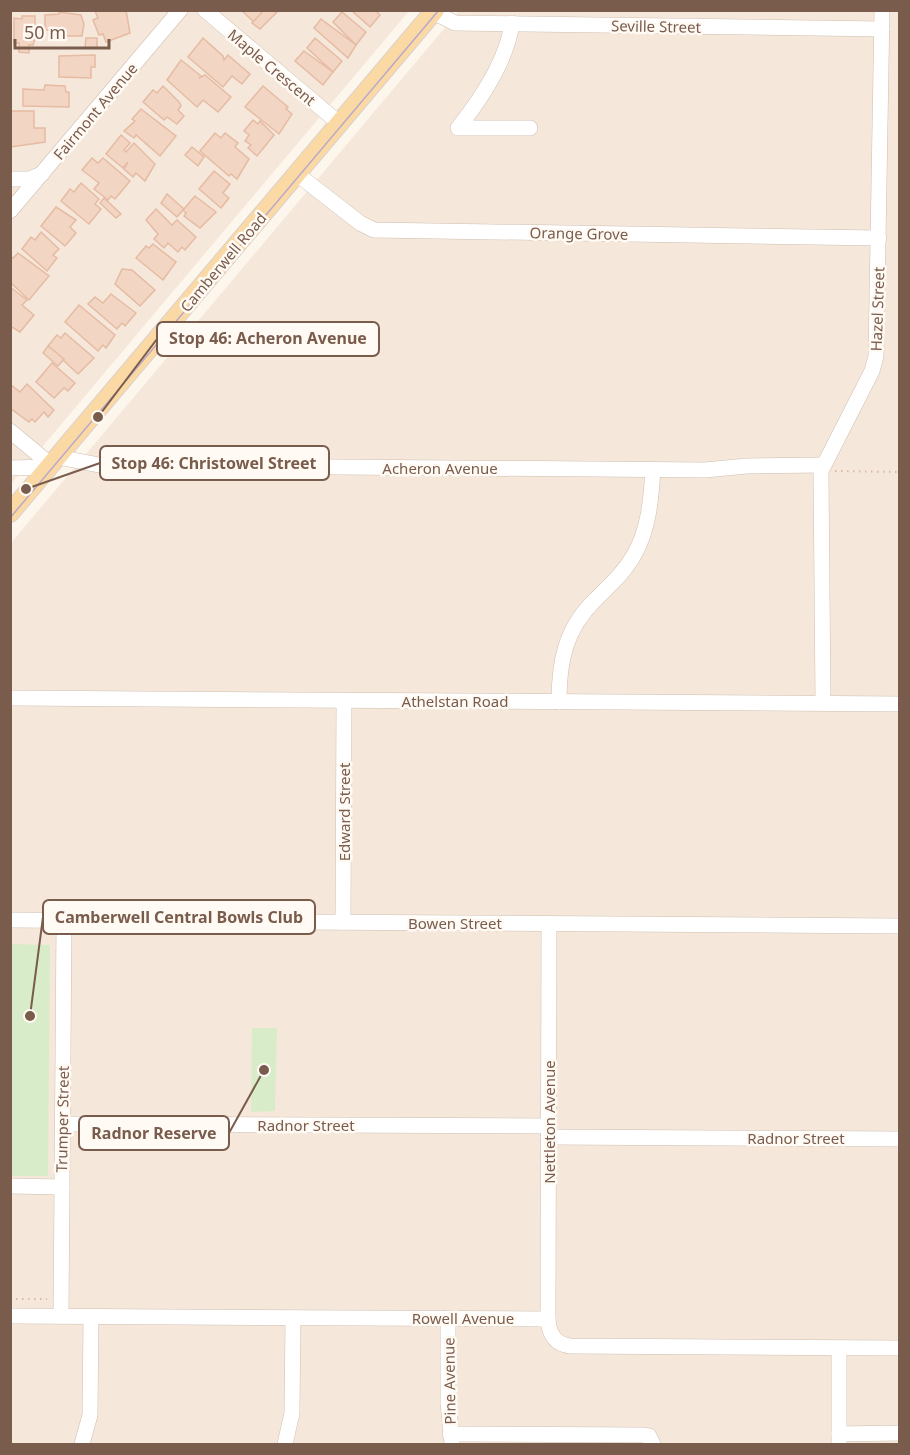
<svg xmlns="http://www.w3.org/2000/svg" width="910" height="1455" viewBox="0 0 910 1455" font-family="'Noto Sans',sans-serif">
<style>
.residential{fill:#f5e8da}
.green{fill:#d8ecc9}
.building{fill:#f3d5c3;stroke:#e6bba3;stroke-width:1.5}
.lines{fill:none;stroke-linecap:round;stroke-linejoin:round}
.minor-casing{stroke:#d1beb0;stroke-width:16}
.major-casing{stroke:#dad1cd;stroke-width:20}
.path{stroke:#d9b8a5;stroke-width:2;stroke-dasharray:1.5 4.5;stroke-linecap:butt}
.minor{stroke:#fff;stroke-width:15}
.major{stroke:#fbd9a5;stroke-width:18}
.tram{stroke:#b9a8c9;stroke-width:1.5}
.labels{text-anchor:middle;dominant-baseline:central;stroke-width:5;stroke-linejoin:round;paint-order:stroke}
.street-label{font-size:15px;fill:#7a5c4d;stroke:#fffaf3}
.leader{fill:none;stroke:#7a5c4d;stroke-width:2}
.callout-dot{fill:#7a5c4d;stroke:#fffaf3;stroke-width:2}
.callout{fill:#fffaf3;stroke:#7a5c4d;stroke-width:2}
.callout-label{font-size:16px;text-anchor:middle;font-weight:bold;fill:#7a5c4d}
</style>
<rect width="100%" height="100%" fill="#fdf6ec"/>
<g class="residential">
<path d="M 11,11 L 409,11 L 11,484 Z"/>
<path d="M 459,11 L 899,11 L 899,1444 L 11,1444 L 11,543 Z"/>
</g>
<g class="green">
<path d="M 11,944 L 50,945 L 48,1176 L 11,1176 Z"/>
<path d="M 252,1028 L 277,1028 L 275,1111 L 251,1112 Z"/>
</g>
<g class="building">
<path d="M 126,10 L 130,33 L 106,42 L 103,34 L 99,35 L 93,20 L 98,18 L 95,11 Z"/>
<path d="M 241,10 L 264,10 L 254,22 Z"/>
<path d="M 264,10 L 277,12 L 260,29 L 252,23 Z"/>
<path d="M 351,10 L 375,10 L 380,15 L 370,27 Z"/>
<path d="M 59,12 L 81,15 L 84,24 L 82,36 L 61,36 L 61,39 L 52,39 L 52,30 L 45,30 L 45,15 L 59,14 Z"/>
<path d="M 342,12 L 366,32 L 356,45 L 333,22 Z"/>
<path d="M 22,16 L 35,16 L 35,39 L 33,45 L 29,45 L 29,53 L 19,52 L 19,43 L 14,43 L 14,18 L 22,19 Z"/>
<path d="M 321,19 L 356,45 L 348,58 L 314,28 Z"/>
<path d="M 86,38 L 97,38 L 97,48 L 85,48 Z"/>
<path d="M 203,38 L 223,56 L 224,60 L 228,55 L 250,74 L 242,84 L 232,76 L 223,87 L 188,57 Z"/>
<path d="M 315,38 L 342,61 L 333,72 L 307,48 Z"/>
<path d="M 304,51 L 333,72 L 323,85 L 295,61 Z"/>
<path d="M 95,55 L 95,67 L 91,67 L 91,78 L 59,77 L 59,56 Z"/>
<path d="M 181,60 L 201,76 L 199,78 L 205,75 L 231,97 L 218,112 L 203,100 L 197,107 L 167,80 Z"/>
<path d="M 45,85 L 65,86 L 66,92 L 69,92 L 69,107 L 23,106 L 23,89 L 44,90 Z"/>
<path d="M 163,86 L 179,102 L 181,106 L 178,110 L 184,116 L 177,124 L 167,117 L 164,120 L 143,102 L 153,90 L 157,93 Z"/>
<path d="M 263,86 L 288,107 L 286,109 L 292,114 L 279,134 L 245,107 Z"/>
<path d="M 141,109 L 176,136 L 160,156 L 136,135 L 134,138 L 124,131 L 135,121 L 132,119 Z"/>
<path d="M 10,111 L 34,111 L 34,128 L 45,128 L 45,142 L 11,147 Z"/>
<path d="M 253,120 L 258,124 L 260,121 L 274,135 L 257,156 L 248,148 L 251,145 L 245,141 L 249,135 L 244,131 Z"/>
<path d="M 215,133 L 221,138 L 225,133 L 238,143 L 235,147 L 249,159 L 237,179 L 231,174 L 229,176 L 200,151 Z"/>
<path d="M 121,135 L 130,143 L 124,150 L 126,152 L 134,143 L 155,164 L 145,181 L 136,173 L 133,177 L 124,169 L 128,162 L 123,168 L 106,154 Z"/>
<path d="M 192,147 L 204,157 L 198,166 L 185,155 Z"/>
<path d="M 92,158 L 98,163 L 103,158 L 130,181 L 115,199 L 111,196 L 108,200 L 94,189 L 99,183 L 82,170 Z"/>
<path d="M 214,171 L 230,184 L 223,193 L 229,198 L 221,208 L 199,189 Z"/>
<path d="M 81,183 L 99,199 L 95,204 L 101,209 L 89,224 L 61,201 L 70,189 L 74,192 Z"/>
<path d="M 167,194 L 184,209 L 177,217 L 161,203 Z"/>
<path d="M 195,196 L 216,212 L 200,228 L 184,216 L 186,213 L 183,210 Z"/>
<path d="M 104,198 L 121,214 L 116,218 L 100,203 Z"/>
<path d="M 56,207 L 76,220 L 70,227 L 76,233 L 65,246 L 41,226 Z"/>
<path d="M 156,209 L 172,225 L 177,220 L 196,237 L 185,250 L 182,247 L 178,252 L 168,243 L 164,248 L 154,239 L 158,234 L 146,220 Z"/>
<path d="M 41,232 L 59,249 L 53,255 L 57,258 L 47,271 L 22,249 L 31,237 L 35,240 Z"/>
<path d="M 153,244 L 176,262 L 163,280 L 136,258 L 146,246 L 149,248 Z"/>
<path d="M 18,253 L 49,276 L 29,300 L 10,282 L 10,256 L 13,258 Z"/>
<path d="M 122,269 L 132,270 L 155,290 L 140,306 L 115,284 Z"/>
<path d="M 10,287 L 27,300 L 22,305 L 34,315 L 20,332 L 10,326 Z"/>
<path d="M 111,294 L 136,313 L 125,326 L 122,323 L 117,329 L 88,304 L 95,297 L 103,303 Z"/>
<path d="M 79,305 L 115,335 L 106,348 L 103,345 L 98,351 L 65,322 Z"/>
<path d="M 65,333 L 94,358 L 78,374 L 48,346 L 57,335 L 61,338 Z"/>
<path d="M 48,346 L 64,359 L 58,366 L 43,353 Z"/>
<path d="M 52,363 L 75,383 L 68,391 L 64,388 L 54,398 L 36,382 Z"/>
<path d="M 10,384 L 20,392 L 27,384 L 54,410 L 48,417 L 44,412 L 35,422 L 32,419 L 29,422 L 10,408 Z"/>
</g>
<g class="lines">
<g class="minor-casing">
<g id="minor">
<path d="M 205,10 L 340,124"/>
<path d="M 433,12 L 455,23 L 882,29"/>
<path d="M 512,23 C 507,60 481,99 458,128 L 530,128"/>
<path d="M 297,174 L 360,223 L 374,230 L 879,238"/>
<path d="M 10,179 L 29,179 L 42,174"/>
<path d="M 10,211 L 180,10"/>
<path d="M 10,431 L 51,465"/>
<path d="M 58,457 L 99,465 L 705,470 L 747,466 L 823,465"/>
<path d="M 10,468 L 50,467"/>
<path d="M 10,698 L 900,704"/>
<path d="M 559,702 C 559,662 565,629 595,600 C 609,586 624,573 634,555 C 649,529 651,499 653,470"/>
<path d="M 823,703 L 821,471 L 872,371 L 876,356 L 882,10"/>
<path d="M 10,920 L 900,926"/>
<path d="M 343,922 L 344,701"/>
<path d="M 63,1124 L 549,1126"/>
<path d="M 548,1137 L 900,1139"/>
<path d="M 10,1186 L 62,1187"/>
<path d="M 10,1316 L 540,1319 L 548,1319 C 549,1334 555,1344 570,1346 L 900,1348"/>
<path d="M 61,1316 L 64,921"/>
<path d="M 448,1318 L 448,1403 L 452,1442"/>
<path d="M 548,1319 L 549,924"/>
<path d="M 450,1434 L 643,1435 L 649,1436 L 653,1444"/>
<path d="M 839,1434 L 900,1433"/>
<path d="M 82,1444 L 90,1415 L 91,1317"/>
<path d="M 285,1444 L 292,1413 L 293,1318"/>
<path d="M 839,1444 L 839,1348"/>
</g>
</g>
<g class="major-casing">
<path id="major" d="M 10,513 L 435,10"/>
</g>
<g class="path">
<path d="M 835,471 L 900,472"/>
<path d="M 10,1299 L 47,1299"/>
</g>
<use href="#minor" class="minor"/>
<use href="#major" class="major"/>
<path class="tram" d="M 10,518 L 439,10"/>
</g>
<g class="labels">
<g class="street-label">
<text transform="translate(656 26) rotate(1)">Seville Street</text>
<text transform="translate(272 67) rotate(40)">Maple Crescent</text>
<text transform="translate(95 111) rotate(-50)">Fairmont Avenue</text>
<text transform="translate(579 233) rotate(1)">Orange Grove</text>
<text transform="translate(223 262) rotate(-50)">Camberwell Road</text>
<text transform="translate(877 309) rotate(-88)">Hazel Street</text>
<text x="440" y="468">Acheron Avenue</text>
<text x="455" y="701">Athelstan Road</text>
<text transform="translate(344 812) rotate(-90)">Edward Street</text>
<text x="455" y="923">Bowen Street</text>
<text transform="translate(62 1119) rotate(-89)">Trumper Street</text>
<text transform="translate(549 1122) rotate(-90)">Nettleton Avenue</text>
<text x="306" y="1125">Radnor Street</text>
<text x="796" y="1138">Radnor Street</text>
<text x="463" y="1318">Rowell Avenue</text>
<text transform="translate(449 1381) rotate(-91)">Pine Avenue</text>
</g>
</g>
<path class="leader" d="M98 417L157 339M26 489L100 463M30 1016L43 917M264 1070L229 1133"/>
<g class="callout-dot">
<circle cx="98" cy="417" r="6"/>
<circle cx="26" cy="489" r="6"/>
<circle cx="30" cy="1016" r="6"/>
<circle cx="264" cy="1070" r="6"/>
</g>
<g class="callout">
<rect x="157" y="322" width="222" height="34" rx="6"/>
<rect x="100" y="446" width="229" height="34" rx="6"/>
<rect x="43" y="900" width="272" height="34" rx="6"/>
<rect x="79" y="1116" width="150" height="34" rx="6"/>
</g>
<g class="callout-label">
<text x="268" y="344">Stop 46: Acheron Avenue</text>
<text x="214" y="469">Stop 46: Christowel Street</text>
<text x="179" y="923">Camberwell Central Bowls Club</text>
<text x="154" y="1139">Radnor Reserve</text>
</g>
<rect width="910" height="1455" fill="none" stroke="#7a5c4d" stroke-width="24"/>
<path d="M15 39v9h94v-9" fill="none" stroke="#7a5c4d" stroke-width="3"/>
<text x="24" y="39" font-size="18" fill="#7a5c4d" stroke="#fffaf3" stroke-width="4.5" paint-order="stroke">50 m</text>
</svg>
